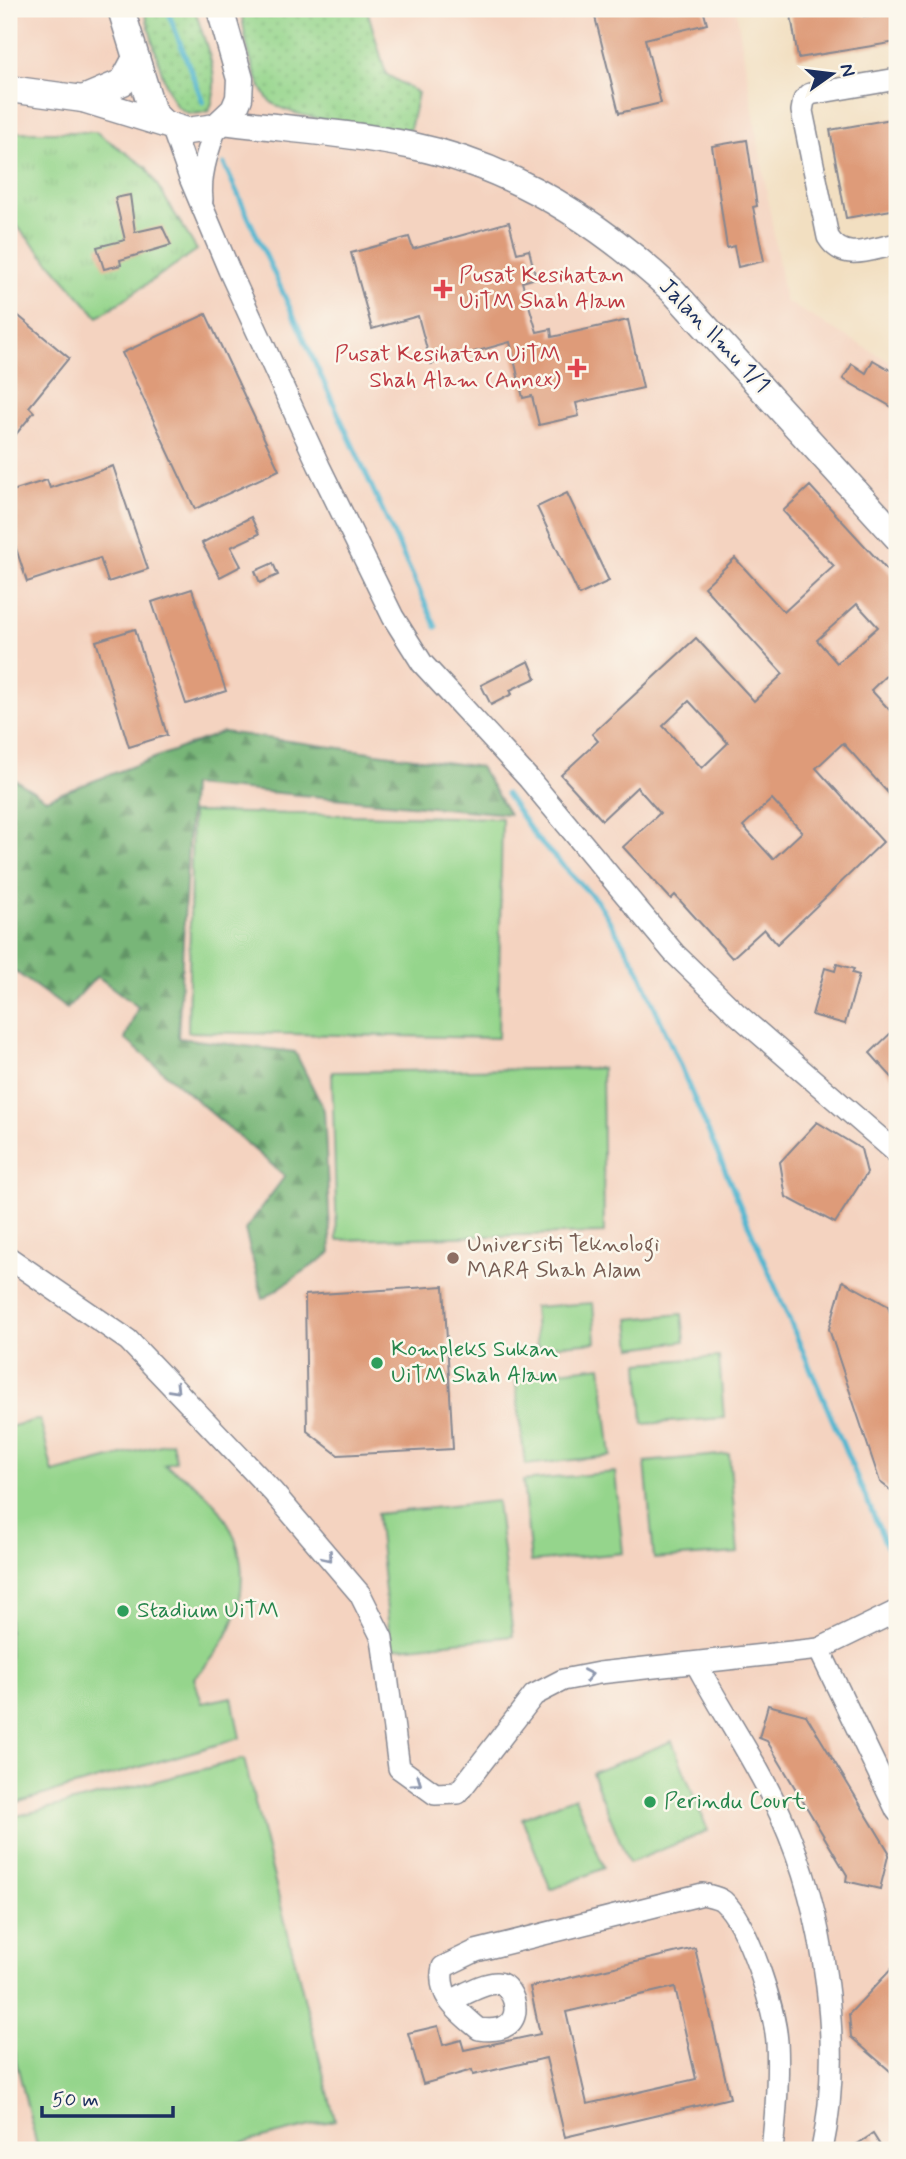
<svg xmlns="http://www.w3.org/2000/svg" width="906" height="2159" viewBox="0 0 906 2159" font-family="Mynerve,sans-serif">
<style>
.built{fill:#f4d3c0}
.grass{fill:url(#grass-dots);stroke:#588275;stroke-width:2}
.forest{fill:url(#forest-firs);stroke:#4a726b;stroke-width:2}
.park{fill:url(#park-tufts);stroke:#588275;stroke-width:2}
.garden{fill:#95d58c;stroke:#588275;stroke-width:2}
.lines{fill:none;stroke-linecap:round;stroke-linejoin:round}
.stream{stroke:#51b6d0;stroke-width:5}
.building{fill:#de9b79;fill-rule:evenodd}
.minor-casing{stroke:#868790;stroke-width:24}
.tertiary-casing{stroke:#868790;stroke-width:29}
.minor{stroke:#fff;stroke-width:21}
.tertiary{stroke:#fff;stroke-width:26}
.oneway{stroke:#8d97ae}
.health-dot{fill:#e0444e;stroke:#fbf7ec;stroke-width:2.5}
.education-dot{fill:#8d6e63;stroke:#fbf7ec;stroke-width:2.5}
.leisure-dot{fill:#2e9e5b;stroke:#fbf7ec;stroke-width:2.5}
.labels{text-anchor:middle;dominant-baseline:central;stroke-width:5;stroke-linejoin:round;paint-order:stroke}
.health-label{font-size:23px;fill:#be3a42;stroke:#fbf7ec;text-anchor:start}
.street-label{font-size:23px;fill:#1b2f5e;stroke:#fbf7ec}
.education-label{font-size:23px;fill:#785e54;stroke:#fbf7ec;text-anchor:start}
.leisure-label{font-size:23px;fill:#27864d;stroke:#fbf7ec;text-anchor:start}
</style>
<defs>
<pattern id="grass-dots" width="8" height="8" patternUnits="userSpaceOnUse" patternTransform="scale(1.75)"><rect width="8" height="8" fill="#95d58c"/><path d="M2 2h.1M6 6h.1" fill="none" stroke="#80b77b" stroke-width="1.8" stroke-linecap="round"/></pattern>
<pattern id="forest-firs" width="22" height="20" patternUnits="userSpaceOnUse" patternTransform="scale(1.75)"><rect width="22" height="20" fill="#78b678"/><path d="M5 1l3.5 6h-7zM16 11l3.5 6h-7z" fill="#629466"/></pattern>
<pattern id="park-tufts" width="24" height="20" patternUnits="userSpaceOnUse" patternTransform="scale(1.75)"><rect width="24" height="20" fill="#95d58c"/><path d="M3 7l-1-3M5 7V3M7 7l1-3M15 17l-1-3M17 17v-4M19 17l1-3" fill="none" stroke="#80b77b"/></pattern>
</defs>
<rect width="100%" height="100%" fill="#fbf7ec"/>
<filter id="ink" filterUnits="userSpaceOnUse"><feTurbulence type="fractalNoise" baseFrequency=".0143" numOctaves="2"/><feDisplacementMap in="SourceGraphic" scale="14" xChannelSelector="R" yChannelSelector="G"/><feConvolveMatrix kernelMatrix="1 2 1 2 8 2 1 2 1" color-interpolation-filters="sRGB"/></filter>
<filter id="wash" filterUnits="userSpaceOnUse"><feTurbulence type="fractalNoise" baseFrequency=".00686" numOctaves="4" result="noise"/><feDisplacementMap in="SourceGraphic" scale="28" xChannelSelector="R" yChannelSelector="G"/><feGaussianBlur stdDeviation="1.57" result="paint"/><feColorMatrix in="noise" values="0 0 0 0 0 0 0 0 0 0 0 0 0 0 0 0 0 1.4 0 .05"/><feComposite in="paint" operator="in"/></filter>
<g filter="url(#wash)">
<rect width="100%" height="100%" fill="#f2dfc1"/>
<path class="built" d="M 9,9 L 736,9 L 785,301 L 897,366 L 897,2150 L 9,2150 Z"/>
<g class="grass">
<path d="M 144,9 L 195,9 C 203,40 224,80 209,111 C 198,114 188,116 178,107 C 165,96 150,29 144,9 Z"/>
<path d="M 245,9 L 367,9 L 386,74 L 418,93 L 410,130 C 381,126 285,121 268,99 C 252,77 244,38 242,11 Z"/>
</g>
<path class="forest" d="M 223,732 L 480,767 L 509,814 L 191,785 L 178,1038 L 295,1052 L 324,1110 L 331,1253 L 263,1299 L 245,1230 L 285,1176 L 125,1039 L 138,1007 L 97,976 L 67,1009 L 9,967 L 9,776 L 46,799 Z"/>
<path class="park" d="M 9,132 L 96,132 L 146,167 L 197,250 L 98,317 L 9,217 Z"/>
<g class="garden">
<path d="M 192,812 L 502,818 L 498,1038 L 188,1032 Z"/>
<path d="M 602,1068 L 604,1233 L 337,1240 L 332,1072 Z"/>
<path d="M 593,1303 L 596,1342 L 537,1347 L 534,1307 Z"/>
<path d="M 682,1314 L 685,1341 L 632,1348 L 629,1319 Z"/>
<path d="M 719,1357 L 724,1418 L 643,1424 L 639,1363 Z"/>
<path d="M 601,1366 L 611,1456 L 525,1465 L 515,1376 Z"/>
<path d="M 40,1419 L 53,1473 L 172,1442 L 176,1461 L 164,1465 C 256,1510 267,1609 194,1678 L 202,1703 L 232,1697 L 240,1738 L 9,1805 L 9,1427 Z"/>
<path d="M 729,1454 L 738,1553 L 654,1559 L 645,1462 Z"/>
<path d="M 615,1472 L 623,1553 L 531,1562 L 523,1481 Z"/>
<path d="M 497,1501 L 513,1636 L 391,1649 L 377,1514 Z"/>
<path d="M 672,1741 L 708,1831 L 629,1863 L 592,1773 Z"/>
<path d="M 244,1759 L 335,2120 L 214,2150 L 38,2150 L 9,2032 L 9,1818 Z"/>
<path d="M 575,1797 L 604,1868 L 551,1890 L 522,1818 Z"/>
</g>
<g class="lines">
<g class="stream">
<path d="M 170,17 L 203,102"/>
<path d="M 224,164 L 436,627"/>
<path d="M 506,794 L 537,839 L 598,902 L 638,968 L 897,1570"/>
</g>
</g>
<g id="blocks">
<g class="building">
<path d="M 593,9 L 703,9 L 707,24 L 645,39 L 661,103 L 619,113 Z"/>
<path d="M 790,9 L 863,9 L 864,16 L 897,11 L 897,42 L 798,58 Z"/>
<path d="M 897,118 L 897,209 L 846,218 L 830,130 Z"/>
<path d="M 747,140 L 757,206 L 753,207 L 764,261 L 738,267 L 734,246 L 727,248 L 712,146 Z"/>
<path d="M 130,195 L 135,232 L 162,226 L 171,245 L 120,260 L 121,265 L 104,269 L 97,247 L 125,240 L 115,198 Z"/>
<path d="M 509,222 L 517,253 L 529,250 L 536,278 L 522,282 L 537,332 L 551,329 L 552,337 L 628,320 L 643,388 L 576,403 L 579,416 L 539,425 L 532,396 L 523,398 L 510,342 L 431,364 L 418,316 L 372,329 L 351,253 L 409,237 L 413,249 Z"/>
<path d="M 9,308 L 69,358 L 29,407 L 34,412 L 9,443 Z"/>
<path d="M 206,314 L 279,470 L 195,509 L 122,353 Z"/>
<path d="M 873,360 L 897,374 L 897,410 L 843,379 L 852,364 L 866,373 Z"/>
<path d="M 113,466 L 148,569 L 108,582 L 100,558 L 27,582 L 10,530 L 16,528 L 9,506 L 9,492 L 47,480 L 50,488 Z"/>
<path d="M 810,486 L 897,581 L 897,665 L 871,690 L 897,718 L 897,803 L 843,743 L 816,768 L 883,842 L 777,944 L 764,929 L 732,958 L 675,895 L 671,899 L 623,847 L 660,813 L 637,787 L 602,820 L 561,775 L 598,741 L 592,734 L 696,638 L 754,701 L 783,674 L 704,587 L 735,558 L 784,612 L 834,566 L 783,511 ZM 857,604 L 878,627 L 837,663 L 817,640 ZM 689,701 L 728,743 L 702,768 L 663,726 ZM 772,799 L 802,832 L 773,859 L 743,826 Z"/>
<path d="M 567,493 L 609,581 L 579,595 L 537,507 Z"/>
<path d="M 251,517 L 259,534 L 231,547 L 241,566 L 220,577 L 202,543 Z"/>
<path d="M 273,563 L 278,575 L 260,583 L 255,571 Z"/>
<path d="M 192,589 L 226,691 L 186,704 L 152,602 Z"/>
<path d="M 135,629 L 167,735 L 129,747 L 96,641 Z"/>
<path d="M 529,661 L 536,678 L 510,690 L 512,694 L 491,705 L 481,685 Z"/>
<path d="M 837,964 L 854,969 L 852,973 L 859,975 L 845,1024 L 812,1015 L 825,968 L 835,971 Z"/>
<path d="M 897,1027 L 897,1083 L 870,1053 Z"/>
<path d="M 817,1122 L 861,1149 L 867,1173 L 835,1223 L 786,1197 L 780,1162 Z"/>
<path d="M 843,1281 L 888,1306 L 897,1334 L 897,1495 L 880,1482 L 829,1329 Z"/>
<path d="M 444,1286 L 453,1449 L 338,1455 L 307,1431 L 305,1295 Z"/>
<path d="M 768,1705 L 806,1715 L 889,1852 L 880,1889 L 846,1881 L 847,1875 L 767,1741 L 759,1738 Z"/>
<path d="M 695,1948 L 730,2098 L 565,2137 L 546,2058 L 473,2075 L 472,2070 L 423,2084 L 408,2033 L 438,2026 L 443,2045 L 461,2040 L 464,2050 L 540,2034 L 530,1987 ZM 675,1987 L 696,2079 L 587,2104 L 566,2012 Z"/>
<path d="M 897,1963 L 897,2077 L 851,2037 L 849,2014 Z"/>
<path d="M 873,2134 L 883,2150 L 848,2150 Z"/>
</g>
</g>
</g>
<g filter="url(#ink)">
<use href="#blocks" fill-opacity="0" stroke="#868790" stroke-width="2"/>
<g class="lines">
<g class="minor-casing">
<g id="minor">
<path d="M 897,79 L 810,94 L 804,100 L 802,111 L 828,237 C 844,263 870,249 897,244"/>
<path d="M 172,127 L 190,178 L 229,270 L 319,466 L 393,617 L 422,663 L 529,779 L 674,953 L 737,1014 L 897,1153"/>
<path d="M 202,200 C 199,175 208,151 216,127"/>
<path d="M 9,1258 L 128,1340 L 273,1492 L 360,1594 L 382,1638 L 399,1768 L 435,1794 L 458,1793 L 534,1695 L 563,1680 L 599,1673 L 819,1649 L 897,1611"/>
<path d="M 819,1649 L 897,1811"/>
<path d="M 696,1663 C 723,1714 758,1764 781,1816 C 825,1913 844,2046 822,2150"/>
<path d="M 450,2001 C 464,1995 482,1983 497,1983 C 515,1983 533,2037 479,2029 C 459,2012 436,1996 443,1967 L 476,1951 L 703,1894 C 710,1896 718,1897 723,1901 C 748,1923 775,2009 777,2042 C 779,2078 776,2114 772,2150"/>
</g>
</g>
<g class="tertiary-casing">
<g id="tertiary">
<path d="M 121,9 L 153,113 L 162,122"/>
<path d="M 9,89 L 83,99 L 187,131 L 216,127 L 234,110 L 239,98 L 240,79 L 220,9"/>
<path d="M 83,99 L 123,82 L 136,58"/>
<path d="M 223,121 C 286,129 351,133 413,146 C 514,167 599,222 673,291 L 897,537"/>
</g>
</g>
<use href="#minor" class="minor"/>
<use href="#tertiary" class="tertiary"/>
</g>
<defs><path id="oneway-chevron" d="M-2-3.5L2.5 0L-2 3.5" fill="none" stroke-width="1.6" stroke-linecap="round" stroke-linejoin="round" transform="scale(1.75)"/></defs>
<g class="oneway">
<use href="#oneway-chevron" transform="translate(175 1389) rotate(46)"/>
<use href="#oneway-chevron" transform="translate(328 1557) rotate(50)"/>
<use href="#oneway-chevron" transform="translate(588 1675) rotate(-11)"/>
<use href="#oneway-chevron" transform="translate(417 1782) rotate(35)"/>
</g>
</g>
<g class="health-dot">
<path d="M439.5 278.5h7v7h7v7h-7v7h-7v-7h-7v-7h7z"/>
<path d="M573.5 357.5h7v7h7v7h-7v7h-7v-7h-7v-7h7z"/>
</g>
<circle class="education-dot" cx="453" cy="1258" r="7"/>
<g class="leisure-dot">
<circle cx="377" cy="1363" r="7"/>
<circle cx="123" cy="1611" r="7"/>
<circle cx="650" cy="1802" r="7"/>
</g>
<g class="labels">
<g class="health-label">
<text x="459" y="276">Pusat Kesihatan<tspan x="459" dy="26">UiTM Shah Alam</tspan></text>
<text x="561" y="355" text-anchor="end">Pusat Kesihatan UiTM<tspan x="561" dy="26">Shah Alam (Annex)</tspan></text>
</g>
<g class="street-label">
<text transform="translate(714 336) rotate(46)">Jalan Ilmu 1/1</text>
</g>
<g class="education-label">
<text x="467" y="1245">Universiti Teknologi<tspan x="467" dy="26">MARA Shah Alam</tspan></text>
</g>
<g class="leisure-label">
<text x="391" y="1350">Kompleks Sukan<tspan x="391" dy="26">UiTM Shah Alam</tspan></text>
<text x="137" y="1611">Stadium UiTM</text>
<text x="664" y="1802">Perindu Court</text>
</g>
</g>
<rect width="906" height="2159" fill="none" stroke="#fbf7ec" stroke-width="35"/>
<g transform="translate(832 74) rotate(76)" stroke="#fbf7ec" stroke-width="5" paint-order="stroke">
<path d="M0-5L12 26L0 18L-12 26Z" fill="#1b2f5e"/>
<text y="-10" font-size="19" font-weight="bold" text-anchor="middle" fill="#1b2f5e">N</text>
</g>
<path d="M42 2106v10h131v-10" fill="none" stroke="#1b2f5e" stroke-width="3.5"/>
<text x="52" y="2106" font-size="21" fill="#1b2f5e" stroke="#fbf7ec" stroke-width="5" paint-order="stroke">50 m</text>
</svg>
